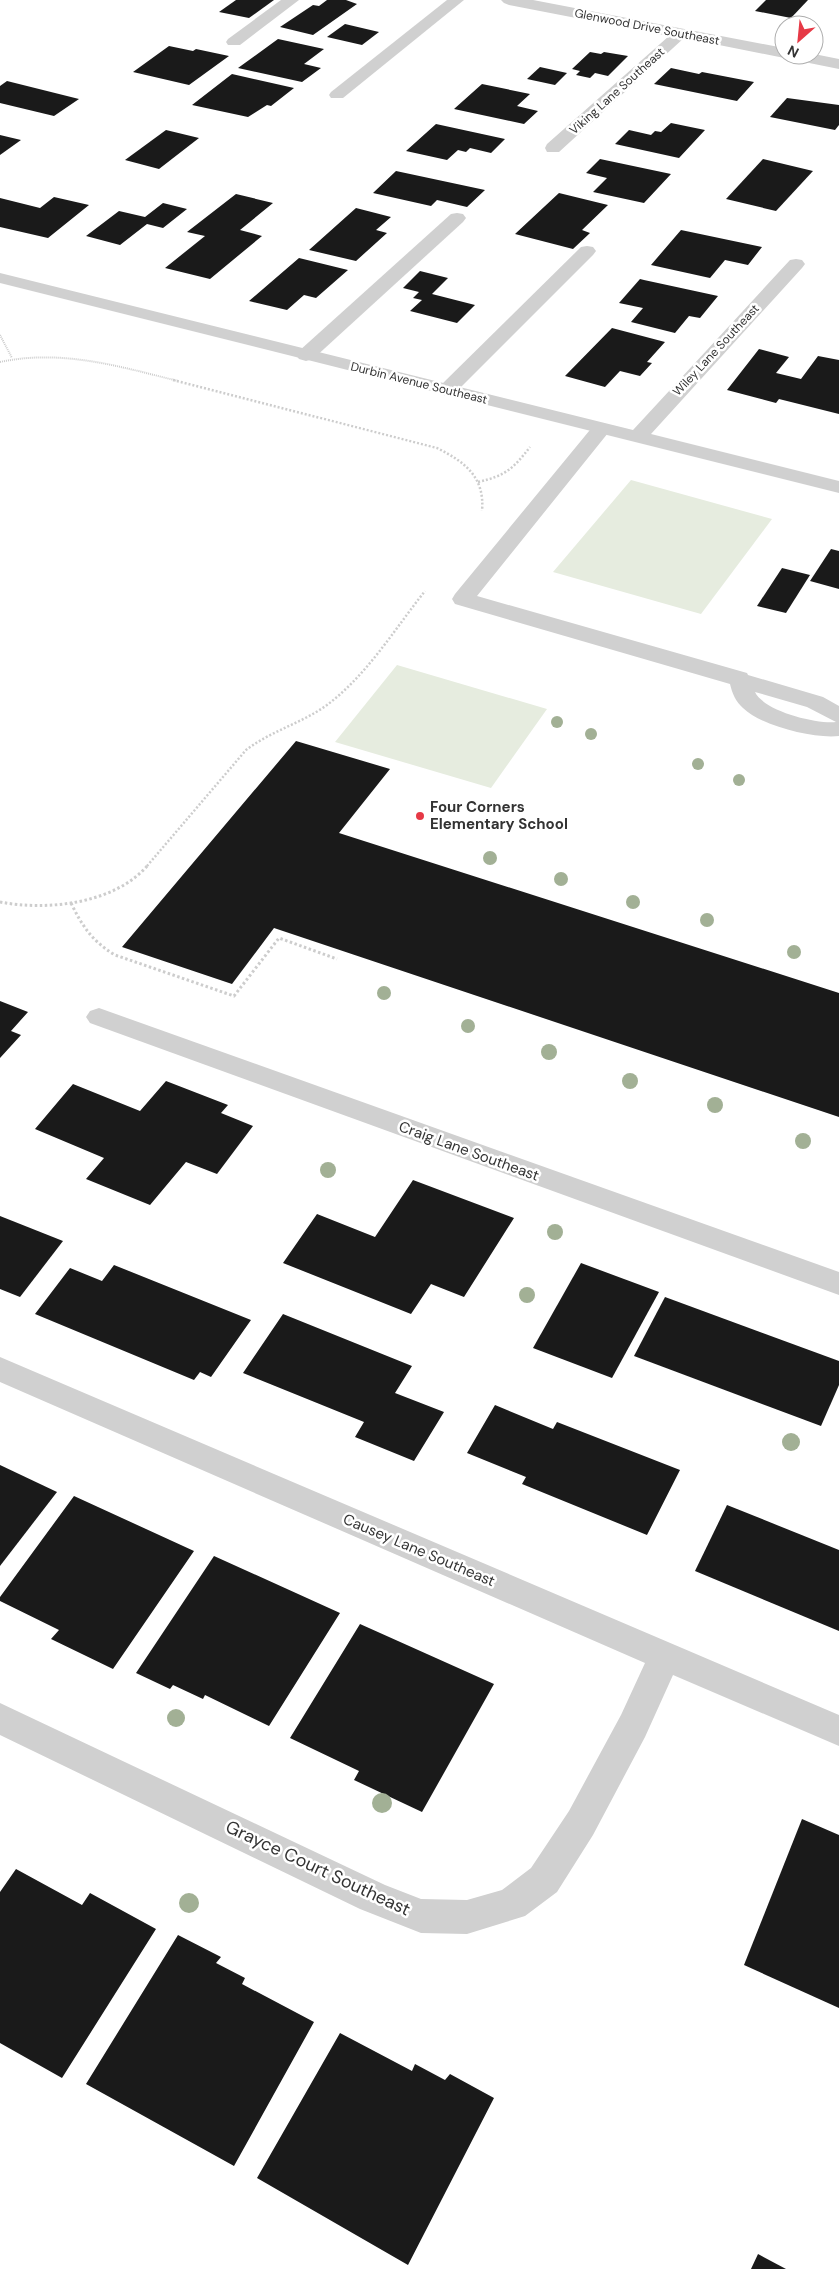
<svg xmlns="http://www.w3.org/2000/svg" width="839" height="2269" viewBox="0 0 839 2269" font-family="'DM Sans',sans-serif">
<style>
.green{fill:#e6ecdf}
.building{fill:#1a1a1a}
.lines{fill:none;stroke-linecap:round;stroke-linejoin:round}
.path-far2{stroke:#cdcdcd;stroke-width:2;stroke-dasharray:1 1;stroke-linecap:butt}
.path-far1{stroke:#cdcdcd;stroke-width:2.5;stroke-dasharray:2 2;stroke-linecap:butt}
.path{stroke:#cdcdcd;stroke-width:3;stroke-dasharray:2.5 2.5;stroke-linecap:butt}
.service{fill:#d0d0d0;fill-rule:evenodd}
.minor{fill:#d0d0d0;fill-rule:evenodd}
.tree{fill:#a2b095}
.poi-dot{fill:#e63946;stroke:#fff;stroke-width:2}
.labels{text-anchor:middle;dominant-baseline:central;stroke-width:5;stroke-linejoin:round;paint-order:stroke}
.far-street-label{font-size:12px;fill:#333;stroke:#fff}
.poi-label{font-size:15px;font-weight:bold;fill:#333;stroke:#fff;text-anchor:start}
.street-label{font-size:15px;fill:#333;stroke:#fff}
.near-street-label{font-size:18px;fill:#333;stroke:#fff}
</style>
<rect width="100%" height="100%" fill="#fff"/>
<g class="green">
<path d="M 631,480 L 772,519 L 701,614 L 553,572 Z"/>
<path d="M 397,665 L 547,709 L 491,788 L 335,742 Z"/>
</g>
<g class="building">
<path d="M 236,0 L 274,0 L 249,18 L 219,12 Z"/>
<path d="M 327,0 L 346,0 L 357,4 L 313,35 L 280,27 L 313,5 L 319,6 Z"/>
<path d="M 766,0 L 808,0 L 791,18 L 755,11 Z"/>
<path d="M 345,24 L 379,32 L 362,45 L 327,37 Z"/>
<path d="M 278,39 L 324,49 L 304,64 L 321,68 L 302,82 L 238,68 Z"/>
<path d="M 169,46 L 193,51 L 196,49 L 229,56 L 189,85 L 133,72 Z"/>
<path d="M 590,52 L 601,54 L 604,52 L 628,56 L 608,76 L 595,73 L 590,78 L 576,75 L 580,71 L 572,69 Z"/>
<path d="M 540,67 L 567,73 L 555,85 L 527,79 Z"/>
<path d="M 671,68 L 699,74 L 702,72 L 754,82 L 737,101 L 654,84 Z"/>
<path d="M 232,74 L 294,88 L 271,106 L 267,105 L 248,117 L 192,105 Z"/>
<path d="M 7,81 L 79,99 L 54,116 L 0,103 L 0,86 Z"/>
<path d="M 482,84 L 530,94 L 517,106 L 538,111 L 524,124 L 454,109 Z"/>
<path d="M 787,98 L 839,105 L 839,125 L 835,130 L 770,117 Z"/>
<path d="M 671,123 L 705,130 L 679,158 L 615,144 L 629,130 L 651,135 L 655,131 L 661,132 Z"/>
<path d="M 436,124 L 505,139 L 491,153 L 470,148 L 466,152 L 458,150 L 447,160 L 406,151 Z"/>
<path d="M 166,130 L 199,138 L 159,169 L 125,160 Z"/>
<path d="M 0,135 L 21,140 L 0,155 Z"/>
<path d="M 600,159 L 671,174 L 644,203 L 593,192 L 607,178 L 586,173 Z"/>
<path d="M 763,159 L 813,171 L 776,211 L 726,199 Z"/>
<path d="M 396,171 L 485,190 L 467,207 L 437,200 L 431,206 L 373,193 Z"/>
<path d="M 559,193 L 608,205 L 582,230 L 590,233 L 573,249 L 515,234 Z"/>
<path d="M 236,194 L 273,203 L 240,230 L 262,236 L 210,279 L 165,268 L 205,236 L 187,232 Z"/>
<path d="M 54,197 L 89,205 L 48,238 L 0,227 L 0,198 L 40,208 Z"/>
<path d="M 163,203 L 187,209 L 163,228 L 147,224 L 120,245 L 86,236 L 119,211 L 145,217 Z"/>
<path d="M 356,208 L 391,217 L 376,230 L 387,233 L 356,261 L 309,250 Z"/>
<path d="M 681,230 L 762,247 L 748,265 L 725,260 L 710,278 L 651,265 Z"/>
<path d="M 299,258 L 348,270 L 316,298 L 304,295 L 287,310 L 249,301 Z"/>
<path d="M 420,271 L 448,278 L 432,294 L 475,305 L 457,323 L 410,311 L 422,300 L 413,298 L 419,292 L 403,288 Z"/>
<path d="M 640,279 L 644,280 L 718,296 L 700,318 L 689,316 L 675,333 L 631,322 L 643,308 L 619,303 Z"/>
<path d="M 612,328 L 665,342 L 647,362 L 652,363 L 640,376 L 620,371 L 605,387 L 565,376 Z"/>
<path d="M 759,349 L 789,357 L 776,373 L 801,379 L 818,356 L 839,360 L 839,414 L 779,399 L 776,403 L 727,390 Z"/>
<path d="M 831,549 L 839,551 L 839,589 L 810,581 Z"/>
<path d="M 782,568 L 810,575 L 786,613 L 757,606 Z"/>
<path d="M 296,741 L 390,769 L 339,833 L 839,993 L 839,1117 L 274,928 L 232,984 L 122,947 Z"/>
<path d="M 0,1001 L 28,1012 L 11,1031 L 21,1035 L 0,1058 Z"/>
<path d="M 166,1081 L 228,1105 L 221,1113 L 253,1126 L 217,1174 L 186,1162 L 150,1205 L 86,1179 L 104,1158 L 35,1129 L 73,1084 L 140,1111 Z"/>
<path d="M 413,1180 L 514,1218 L 464,1297 L 431,1284 L 411,1314 L 283,1263 L 317,1214 L 375,1237 Z"/>
<path d="M 0,1216 L 63,1241 L 20,1297 L 0,1289 Z"/>
<path d="M 581,1263 L 659,1292 L 612,1378 L 533,1348 Z"/>
<path d="M 114,1265 L 251,1320 L 211,1377 L 200,1372 L 194,1380 L 35,1314 L 70,1268 L 102,1281 Z"/>
<path d="M 665,1297 L 839,1361 L 839,1385 L 821,1426 L 634,1356 Z"/>
<path d="M 283,1314 L 412,1366 L 395,1393 L 444,1412 L 414,1461 L 355,1437 L 364,1422 L 243,1373 Z"/>
<path d="M 495,1405 L 553,1429 L 557,1422 L 680,1470 L 647,1535 L 522,1484 L 526,1477 L 467,1453 Z"/>
<path d="M 0,1465 L 57,1492 L 0,1566 Z"/>
<path d="M 74,1496 L 194,1551 L 113,1669 L 51,1639 L 59,1630 L 0,1601 L 0,1597 Z"/>
<path d="M 727,1505 L 839,1550 L 839,1631 L 695,1571 Z"/>
<path d="M 214,1556 L 340,1613 L 269,1726 L 205,1695 L 203,1699 L 173,1685 L 170,1689 L 136,1673 Z"/>
<path d="M 360,1624 L 494,1684 L 422,1812 L 354,1780 L 359,1771 L 290,1738 Z"/>
<path d="M 802,1819 L 839,1835 L 839,2008 L 744,1965 Z"/>
<path d="M 16,1869 L 82,1905 L 90,1893 L 156,1929 L 62,2078 L 0,2043 L 0,1892 Z"/>
<path d="M 178,1935 L 221,1957 L 216,1963 L 245,1978 L 242,1984 L 314,2022 L 234,2166 L 86,2084 Z"/>
<path d="M 340,2033 L 412,2071 L 415,2064 L 445,2080 L 450,2074 L 494,2098 L 408,2265 L 257,2178 Z"/>
<path d="M 758,2254 L 786,2269 L 751,2269 Z"/>
</g>
<g class="lines">
<g class="path-far2">
<path d="M 0,335 L 12,358"/>
<path d="M 0,362 C 61,349 118,366 178,381"/>
</g>
<g class="path-far1">
<path d="M 173,380 L 437,448 C 465,462 485,477 482,511"/>
<path d="M 478,482 C 505,476 513,469 530,447"/>
<path d="M 147,866 L 246,750 C 271,731 302,723 327,705 C 367,675 394,630 425,591"/>
</g>
<g class="path">
<path d="M 0,902 C 47,911 115,904 148,865"/>
<path d="M 71,903 C 82,926 93,942 115,955 L 234,996 L 279,938 L 337,959"/>
</g>
<g class="service">
<path d="M 457,213 L 463,214 L 466,218 L 463,222 L 313,359 L 306,361 L 299,359 L 296,355 L 299,351 L 451,214 Z"/>
<path d="M 587,246 L 593,247 L 596,251 L 593,255 L 454,394 L 447,396 L 440,394 L 437,390 L 440,386 L 581,247 Z"/>
<path d="M 601,423 L 608,425 L 611,429 L 608,433 L 477,596 L 747,673 L 748,675 L 823,697 L 839,706 L 839,736 C 814,739 761,726 743,708 C 736,702 732,693 730,684 L 455,604 L 452,599 L 455,594 L 594,425 ZM 755,692 L 807,707 L 836,722 C 815,724 764,711 755,692 Z"/>
</g>
<g class="minor">
<path d="M 281,0 L 299,0 L 240,45 L 228,45 L 226,42 L 228,39 Z"/>
<path d="M 447,0 L 464,0 L 343,98 L 331,98 L 329,95 L 331,92 Z"/>
<path d="M 501,0 L 533,0 L 784,48 L 784,55 L 814,54 L 839,59 L 839,69 L 684,38 L 559,152 L 547,152 L 545,148 L 547,144 L 669,36 L 509,5 L 504,3 Z"/>
<path d="M 796,259 L 802,260 L 805,264 L 802,268 L 651,434 L 839,481 L 839,493 L 0,283 L 0,273 L 633,430 L 790,260 Z"/>
<path d="M 99,1008 L 839,1272 L 839,1295 L 90,1023 L 86,1017 L 90,1011 Z"/>
<path d="M 0,1357 L 839,1715 L 839,1746 L 673,1675 L 645,1737 L 593,1835 L 557,1892 L 525,1916 L 467,1934 L 421,1933 L 360,1909 L 0,1735 L 0,1703 L 385,1885 L 421,1899 L 467,1900 L 502,1890 L 531,1868 L 569,1811 L 621,1715 L 645,1663 L 0,1382 Z"/>
</g>
</g>
<g class="tree">
<circle cx="557" cy="722" r="6"/>
<circle cx="591" cy="734" r="6"/>
<circle cx="698" cy="764" r="6"/>
<circle cx="739" cy="780" r="6"/>
<circle cx="490" cy="858" r="7"/>
<circle cx="561" cy="879" r="7"/>
<circle cx="633" cy="902" r="7"/>
<circle cx="707" cy="920" r="7"/>
<circle cx="794" cy="952" r="7"/>
<circle cx="384" cy="993" r="7"/>
<circle cx="468" cy="1026" r="7"/>
<circle cx="549" cy="1052" r="8"/>
<circle cx="630" cy="1081" r="8"/>
<circle cx="715" cy="1105" r="8"/>
<circle cx="803" cy="1141" r="8"/>
<circle cx="328" cy="1170" r="8"/>
<circle cx="555" cy="1232" r="8"/>
<circle cx="527" cy="1295" r="8"/>
<circle cx="791" cy="1442" r="9"/>
<circle cx="176" cy="1718" r="9"/>
<circle cx="382" cy="1803" r="10"/>
<circle cx="189" cy="1903" r="10"/>
</g>
<circle class="poi-dot" cx="420" cy="816" r="5"/>
<g class="labels">
<g class="far-street-label">
<text transform="translate(647 27) rotate(11)">Glenwood Drive Southeast</text>
<text transform="translate(617 91) rotate(-42)">Viking Lane Southeast</text>
<text transform="translate(716 350) rotate(-47)">Wiley Lane Southeast</text>
<text transform="translate(419 383) rotate(14)">Durbin Avenue Southeast</text>
</g>
<g class="poi-label">
<text x="430" y="807">Four Corners<tspan x="430" dy="17">Elementary School</tspan></text>
</g>
<g class="street-label">
<text transform="translate(469 1151) rotate(20)">Craig Lane Southeast</text>
<text transform="translate(419 1550) rotate(23)">Causey Lane Southeast</text>
</g>
<g class="near-street-label">
<text transform="translate(318 1868) rotate(25)">Grayce Court Southeast</text>
</g>
</g>
<g transform="translate(799 40) rotate(207)"><circle r="24" fill="#ffffff" stroke="#adadad"/>
<path d="M0-4L9 19L0 12L-9 19Z" fill="#e63946"/>
<text y="-8" font-size="14" font-weight="bold" text-anchor="middle" fill="#333333">N</text>
</g>
</svg>
